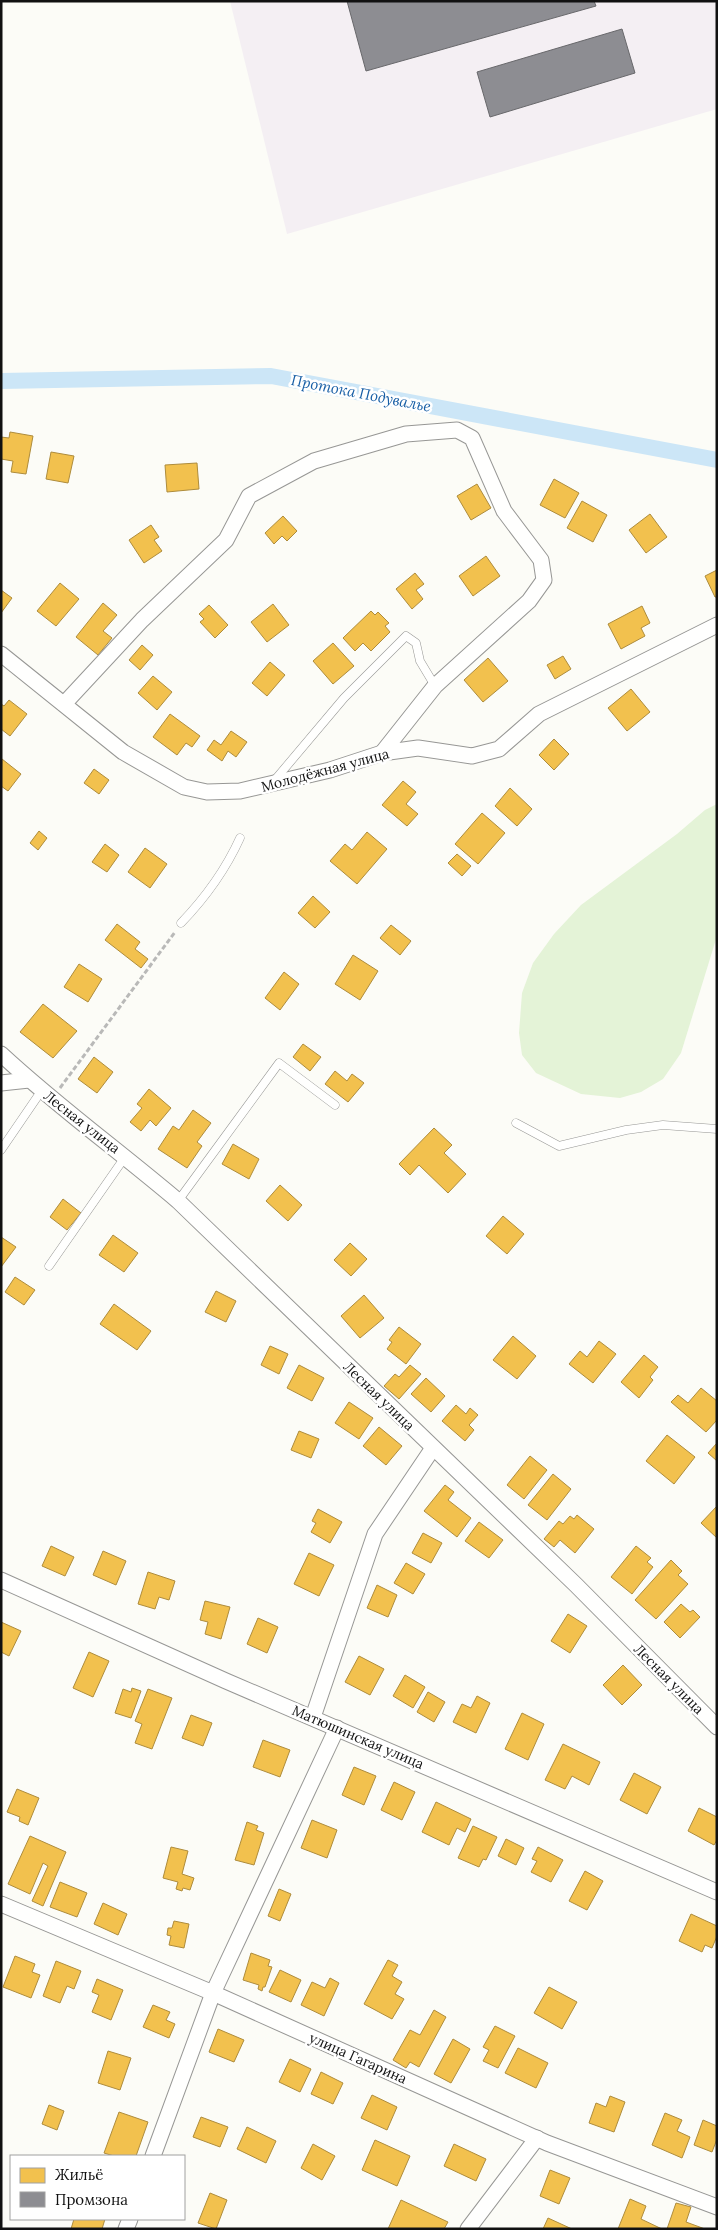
<svg xmlns="http://www.w3.org/2000/svg" width="718" height="2230" viewBox="0 0 718 2230" font-family="Lora,serif">
<style>
.industrial{fill:#f4eff3}
.green{fill:#e4f3d7}
.homes{fill:#f2c14e;stroke:#ae8c3c}
.industry{fill:#8d8d92;stroke:#68686b}
.lines{fill:none;stroke-linecap:round;stroke-linejoin:round}
.canal{stroke:#cce6f7;stroke-width:16}
.lane-casing{stroke:#979795;stroke-width:9}
.street-casing{stroke:#979795;stroke-width:17}
.path{stroke:#b9b9b8;stroke-width:3;stroke-dasharray:5 2.5;stroke-linecap:butt}
.lane{stroke:#fffffe;stroke-width:8}
.street{stroke:#fffffe;stroke-width:15}
.labels{text-anchor:middle;dominant-baseline:central;stroke-width:5;stroke-linejoin:round;paint-order:stroke}
.street-label{font-size:14px;fill:#111;stroke:#fff}
.water-label{font-size:15px;font-style:italic;fill:#175ea5;stroke:#fff}
</style>
<rect width="100%" height="100%" fill="#fcfcf7"/>
<path class="industrial" d="M 230,1 L 717,1 L 717,109 L 287,234 Z"/>
<path class="green" d="M 717,804 L 717,936 L 681,1053 L 663,1079 L 641,1092 L 620,1098 L 581,1094 L 536,1073 L 522,1055 L 519,1033 L 522,993 L 533,963 L 554,934 L 581,905 L 677,834 L 705,810 Z"/>
<g class="homes">
<path d="M 10,432 L 33,436 L 26,474 L 11,472 L 13,461 L 1,459 L 1,437 L 9,438 Z"/>
<path d="M 51,452 L 74,456 L 68,483 L 46,479 Z"/>
<path d="M 197,463 L 199,489 L 167,492 L 165,465 Z"/>
<path d="M 554,479 L 579,493 L 565,518 L 540,505 Z"/>
<path d="M 477,484 L 491,508 L 471,520 L 457,496 Z"/>
<path d="M 582,501 L 607,515 L 593,542 L 567,528 Z"/>
<path d="M 650,514 L 667,537 L 646,553 L 629,530 Z"/>
<path d="M 283,516 L 297,531 L 287,541 L 282,536 L 274,544 L 265,533 Z"/>
<path d="M 151,525 L 159,537 L 154,540 L 162,551 L 144,563 L 129,540 Z"/>
<path d="M 486,556 L 500,576 L 473,596 L 459,576 Z"/>
<path d="M 717,570 L 717,597 L 715,597 L 705,576 Z"/>
<path d="M 415,573 L 424,584 L 416,590 L 423,599 L 412,609 L 396,589 Z"/>
<path d="M 60,583 L 79,599 L 56,626 L 37,611 Z"/>
<path d="M 1,590 L 12,598 L 1,613 Z"/>
<path d="M 103,603 L 117,615 L 103,631 L 112,638 L 98,655 L 76,637 Z"/>
<path d="M 273,604 L 289,625 L 267,642 L 251,622 Z"/>
<path d="M 209,605 L 228,625 L 215,638 L 200,622 L 204,619 L 199,614 Z"/>
<path d="M 642,606 L 650,623 L 641,628 L 645,636 L 621,649 L 608,624 Z"/>
<path d="M 371,611 L 375,615 L 378,612 L 389,623 L 385,626 L 390,632 L 371,651 L 363,643 L 355,651 L 343,638 Z"/>
<path d="M 333,643 L 354,666 L 333,684 L 313,661 Z"/>
<path d="M 142,645 L 153,655 L 140,670 L 129,660 Z"/>
<path d="M 563,656 L 571,669 L 555,679 L 547,665 Z"/>
<path d="M 488,658 L 508,681 L 483,702 L 464,680 Z"/>
<path d="M 270,662 L 285,675 L 267,696 L 252,683 Z"/>
<path d="M 153,676 L 172,692 L 157,710 L 138,693 Z"/>
<path d="M 631,689 L 650,712 L 627,731 L 608,708 Z"/>
<path d="M 9,700 L 27,714 L 10,736 L 1,729 L 1,704 L 4,706 Z"/>
<path d="M 170,714 L 200,736 L 192,747 L 186,743 L 177,755 L 153,737 Z"/>
<path d="M 231,731 L 247,742 L 236,757 L 228,751 L 222,761 L 207,750 L 214,740 L 221,745 Z"/>
<path d="M 554,739 L 569,754 L 554,770 L 539,755 Z"/>
<path d="M 2,759 L 21,774 L 8,791 L 1,786 Z"/>
<path d="M 94,769 L 109,780 L 99,794 L 84,783 Z"/>
<path d="M 403,781 L 416,792 L 406,804 L 418,814 L 407,826 L 382,805 Z"/>
<path d="M 510,788 L 532,809 L 517,826 L 495,806 Z"/>
<path d="M 482,813 L 505,833 L 478,864 L 455,844 Z"/>
<path d="M 39,831 L 47,838 L 38,850 L 30,843 Z"/>
<path d="M 367,832 L 387,849 L 357,884 L 330,861 L 345,844 L 352,850 Z"/>
<path d="M 105,844 L 119,855 L 107,872 L 92,862 Z"/>
<path d="M 145,848 L 167,864 L 150,888 L 128,872 Z"/>
<path d="M 457,854 L 471,866 L 462,876 L 448,863 Z"/>
<path d="M 313,896 L 330,912 L 315,928 L 298,913 Z"/>
<path d="M 117,924 L 140,942 L 135,949 L 148,959 L 141,968 L 105,940 Z"/>
<path d="M 391,925 L 411,941 L 400,955 L 380,938 Z"/>
<path d="M 353,955 L 378,971 L 360,1000 L 335,984 Z"/>
<path d="M 79,964 L 102,979 L 88,1002 L 64,987 Z"/>
<path d="M 284,972 L 299,984 L 280,1010 L 265,998 Z"/>
<path d="M 43,1004 L 77,1031 L 53,1058 L 20,1032 Z"/>
<path d="M 303,1044 L 321,1057 L 310,1071 L 293,1057 Z"/>
<path d="M 94,1057 L 113,1072 L 97,1093 L 78,1079 Z"/>
<path d="M 335,1071 L 347,1081 L 352,1074 L 364,1083 L 348,1102 L 325,1084 Z"/>
<path d="M 149,1089 L 171,1108 L 156,1126 L 150,1120 L 141,1131 L 130,1122 L 142,1108 L 137,1104 Z"/>
<path d="M 193,1110 L 211,1123 L 197,1142 L 202,1146 L 187,1168 L 158,1149 L 173,1126 L 179,1130 Z"/>
<path d="M 434,1128 L 452,1145 L 444,1153 L 466,1174 L 448,1193 L 419,1165 L 410,1175 L 399,1164 Z"/>
<path d="M 233,1144 L 259,1159 L 249,1179 L 222,1164 Z"/>
<path d="M 280,1185 L 302,1205 L 288,1221 L 266,1201 Z"/>
<path d="M 63,1199 L 81,1213 L 67,1230 L 50,1217 Z"/>
<path d="M 503,1216 L 524,1234 L 507,1254 L 486,1236 Z"/>
<path d="M 113,1235 L 138,1253 L 124,1272 L 99,1255 Z"/>
<path d="M 1,1237 L 16,1247 L 1,1267 Z"/>
<path d="M 350,1243 L 367,1259 L 351,1276 L 334,1260 Z"/>
<path d="M 15,1277 L 35,1290 L 24,1305 L 5,1292 Z"/>
<path d="M 216,1291 L 236,1301 L 226,1322 L 205,1312 Z"/>
<path d="M 364,1295 L 384,1318 L 360,1338 L 341,1316 Z"/>
<path d="M 114,1304 L 151,1331 L 137,1350 L 100,1324 Z"/>
<path d="M 399,1327 L 421,1344 L 406,1364 L 387,1349 L 392,1342 L 389,1340 Z"/>
<path d="M 513,1336 L 536,1356 L 517,1379 L 493,1360 Z"/>
<path d="M 599,1341 L 616,1354 L 593,1383 L 569,1364 L 580,1351 L 587,1357 Z"/>
<path d="M 270,1346 L 288,1354 L 279,1374 L 261,1365 Z"/>
<path d="M 644,1355 L 658,1367 L 650,1377 L 653,1380 L 639,1398 L 621,1382 Z"/>
<path d="M 299,1365 L 324,1378 L 312,1401 L 287,1388 Z"/>
<path d="M 410,1365 L 421,1374 L 399,1399 L 384,1386 L 395,1374 L 399,1377 Z"/>
<path d="M 426,1378 L 445,1396 L 431,1412 L 411,1394 Z"/>
<path d="M 701,1388 L 717,1401 L 717,1420 L 706,1432 L 671,1402 L 678,1395 L 688,1403 Z"/>
<path d="M 349,1402 L 373,1418 L 359,1439 L 335,1423 Z"/>
<path d="M 456,1405 L 466,1414 L 470,1408 L 478,1415 L 469,1425 L 474,1430 L 465,1441 L 442,1421 Z"/>
<path d="M 379,1427 L 402,1446 L 386,1465 L 363,1446 Z"/>
<path d="M 299,1431 L 319,1439 L 311,1458 L 291,1450 Z"/>
<path d="M 667,1435 L 695,1457 L 674,1484 L 646,1461 Z"/>
<path d="M 717,1443 L 717,1461 L 708,1453 Z"/>
<path d="M 530,1456 L 547,1470 L 524,1499 L 507,1485 Z"/>
<path d="M 553,1474 L 571,1489 L 547,1520 L 528,1505 Z"/>
<path d="M 445,1485 L 454,1492 L 448,1500 L 471,1518 L 457,1537 L 424,1511 Z"/>
<path d="M 717,1506 L 717,1538 L 701,1523 Z"/>
<path d="M 318,1509 L 342,1522 L 330,1543 L 311,1532 L 316,1523 L 312,1521 Z"/>
<path d="M 577,1515 L 594,1529 L 575,1553 L 560,1540 L 554,1547 L 544,1539 L 559,1521 L 563,1524 L 570,1516 L 574,1519 Z"/>
<path d="M 479,1522 L 503,1540 L 489,1558 L 465,1541 Z"/>
<path d="M 423,1533 L 442,1543 L 431,1563 L 412,1553 Z"/>
<path d="M 51,1546 L 74,1557 L 65,1576 L 42,1566 Z"/>
<path d="M 636,1546 L 651,1558 L 647,1562 L 653,1567 L 632,1594 L 611,1577 Z"/>
<path d="M 103,1551 L 126,1561 L 116,1585 L 93,1575 Z"/>
<path d="M 309,1553 L 334,1565 L 319,1596 L 294,1584 Z"/>
<path d="M 671,1560 L 682,1571 L 678,1575 L 688,1584 L 656,1619 L 635,1600 Z"/>
<path d="M 406,1563 L 425,1574 L 413,1594 L 394,1583 Z"/>
<path d="M 148,1572 L 175,1581 L 169,1600 L 159,1597 L 155,1609 L 138,1604 Z"/>
<path d="M 377,1585 L 397,1595 L 388,1617 L 367,1608 Z"/>
<path d="M 205,1601 L 230,1607 L 221,1639 L 205,1634 L 208,1622 L 200,1620 Z"/>
<path d="M 681,1604 L 690,1612 L 693,1610 L 700,1617 L 680,1638 L 664,1622 Z"/>
<path d="M 568,1614 L 587,1626 L 570,1653 L 551,1641 Z"/>
<path d="M 258,1618 L 278,1627 L 267,1653 L 247,1644 Z"/>
<path d="M 1,1622 L 21,1631 L 9,1656 L 1,1652 Z"/>
<path d="M 89,1652 L 109,1661 L 93,1697 L 73,1688 Z"/>
<path d="M 359,1656 L 384,1669 L 370,1695 L 345,1682 Z"/>
<path d="M 623,1665 L 642,1685 L 622,1705 L 603,1685 Z"/>
<path d="M 405,1675 L 425,1687 L 413,1708 L 393,1696 Z"/>
<path d="M 132,1688 L 141,1691 L 131,1718 L 115,1713 L 123,1689 L 131,1692 Z"/>
<path d="M 148,1689 L 172,1698 L 152,1749 L 135,1743 L 142,1724 L 135,1721 Z"/>
<path d="M 428,1692 L 445,1702 L 434,1722 L 417,1712 Z"/>
<path d="M 477,1696 L 490,1703 L 476,1733 L 453,1722 L 462,1704 L 471,1708 Z"/>
<path d="M 522,1713 L 544,1724 L 528,1760 L 505,1749 Z"/>
<path d="M 191,1715 L 212,1723 L 203,1746 L 182,1738 Z"/>
<path d="M 263,1740 L 290,1750 L 280,1777 L 253,1767 Z"/>
<path d="M 563,1744 L 600,1762 L 589,1785 L 572,1776 L 565,1789 L 545,1780 Z"/>
<path d="M 354,1767 L 376,1776 L 364,1805 L 342,1795 Z"/>
<path d="M 634,1773 L 661,1787 L 647,1814 L 620,1800 Z"/>
<path d="M 394,1782 L 415,1792 L 402,1820 L 381,1810 Z"/>
<path d="M 17,1789 L 39,1798 L 28,1825 L 19,1821 L 20,1817 L 7,1812 Z"/>
<path d="M 436,1802 L 471,1819 L 465,1832 L 457,1828 L 449,1845 L 422,1832 Z"/>
<path d="M 699,1808 L 717,1817 L 717,1840 L 714,1845 L 688,1831 Z"/>
<path d="M 312,1820 L 337,1830 L 327,1858 L 301,1848 Z"/>
<path d="M 247,1822 L 258,1826 L 256,1830 L 264,1833 L 254,1865 L 235,1860 Z"/>
<path d="M 473,1826 L 497,1837 L 486,1860 L 483,1859 L 479,1867 L 458,1858 Z"/>
<path d="M 30,1836 L 66,1852 L 43,1906 L 32,1901 L 48,1866 L 43,1863 L 30,1894 L 8,1884 Z"/>
<path d="M 506,1839 L 524,1848 L 516,1865 L 498,1856 Z"/>
<path d="M 171,1847 L 188,1851 L 182,1874 L 194,1878 L 190,1890 L 183,1888 L 182,1891 L 176,1889 L 178,1882 L 163,1878 Z"/>
<path d="M 538,1847 L 563,1860 L 551,1882 L 531,1872 L 537,1861 L 532,1859 Z"/>
<path d="M 585,1871 L 603,1881 L 587,1910 L 569,1901 Z"/>
<path d="M 60,1882 L 87,1893 L 77,1917 L 50,1907 Z"/>
<path d="M 279,1889 L 291,1894 L 280,1921 L 268,1916 Z"/>
<path d="M 103,1903 L 127,1914 L 118,1935 L 94,1924 Z"/>
<path d="M 691,1914 L 717,1926 L 717,1936 L 712,1948 L 705,1945 L 702,1952 L 679,1941 Z"/>
<path d="M 174,1921 L 189,1924 L 184,1948 L 169,1945 L 171,1936 L 167,1935 L 168,1928 L 172,1928 Z"/>
<path d="M 251,1953 L 270,1960 L 268,1966 L 272,1967 L 265,1987 L 263,1987 L 262,1991 L 258,1989 L 259,1985 L 243,1980 Z"/>
<path d="M 15,1956 L 35,1964 L 32,1972 L 40,1975 L 31,1998 L 3,1987 Z"/>
<path d="M 388,1960 L 398,1965 L 392,1976 L 402,1982 L 395,1994 L 404,1999 L 392,2019 L 364,2004 Z"/>
<path d="M 56,1961 L 81,1971 L 74,1989 L 67,1986 L 60,2003 L 43,1996 Z"/>
<path d="M 280,1970 L 301,1980 L 291,2002 L 269,1992 Z"/>
<path d="M 330,1978 L 339,1983 L 324,2016 L 301,2005 L 312,1982 L 325,1988 Z"/>
<path d="M 97,1979 L 123,1990 L 111,2020 L 92,2012 L 99,1995 L 92,1992 Z"/>
<path d="M 549,1987 L 577,2002 L 562,2029 L 534,2013 Z"/>
<path d="M 153,2005 L 170,2012 L 166,2020 L 175,2024 L 169,2038 L 143,2027 Z"/>
<path d="M 434,2010 L 446,2017 L 419,2067 L 410,2062 L 406,2068 L 393,2060 L 410,2030 L 420,2035 Z"/>
<path d="M 495,2026 L 515,2036 L 498,2068 L 483,2061 L 489,2050 L 483,2047 Z"/>
<path d="M 218,2029 L 244,2040 L 234,2062 L 209,2052 Z"/>
<path d="M 453,2039 L 470,2049 L 451,2083 L 434,2074 Z"/>
<path d="M 518,2048 L 548,2063 L 536,2088 L 505,2073 Z"/>
<path d="M 108,2051 L 131,2058 L 120,2090 L 98,2083 Z"/>
<path d="M 290,2059 L 311,2069 L 300,2092 L 279,2082 Z"/>
<path d="M 321,2072 L 343,2083 L 333,2104 L 311,2094 Z"/>
<path d="M 372,2095 L 397,2107 L 387,2130 L 361,2118 Z"/>
<path d="M 610,2096 L 625,2102 L 614,2132 L 589,2123 L 596,2103 L 606,2107 Z"/>
<path d="M 49,2105 L 64,2111 L 57,2130 L 42,2124 Z"/>
<path d="M 119,2112 L 148,2122 L 136,2156 L 114,2156 L 104,2153 Z"/>
<path d="M 665,2113 L 682,2120 L 677,2131 L 690,2137 L 682,2158 L 652,2145 Z"/>
<path d="M 201,2117 L 228,2127 L 220,2147 L 193,2137 Z"/>
<path d="M 703,2120 L 717,2126 L 717,2139 L 712,2152 L 694,2145 Z"/>
<path d="M 247,2127 L 276,2141 L 266,2163 L 237,2149 Z"/>
<path d="M 375,2140 L 410,2156 L 397,2186 L 362,2170 Z"/>
<path d="M 313,2144 L 335,2156 L 322,2180 L 301,2168 Z"/>
<path d="M 454,2144 L 486,2159 L 476,2181 L 444,2166 Z"/>
<path d="M 550,2170 L 570,2178 L 559,2204 L 540,2196 Z"/>
<path d="M 210,2193 L 227,2200 L 216,2229 L 198,2223 Z"/>
<path d="M 630,2199 L 646,2206 L 641,2219 L 662,2229 L 618,2229 Z"/>
<path d="M 401,2200 L 448,2222 L 444,2229 L 388,2229 Z"/>
<path d="M 676,2203 L 691,2207 L 686,2222 L 705,2229 L 667,2229 Z"/>
<path d="M 548,2218 L 572,2229 L 543,2229 Z"/>
<path d="M 74,2219 L 105,2219 L 102,2229 L 71,2229 Z"/>
</g>
<g class="industry">
<path d="M 347,1 L 594,1 L 596,6 L 366,71 Z"/>
<path d="M 622,29 L 635,73 L 490,117 L 477,72 Z"/>
</g>
<g class="lines">
<path class="canal" d="M 1,381 L 271,376 L 717,460"/>
<g class="lane-casing">
<g id="lane">
<path d="M 274,781 L 344,698 L 406,636 L 416,643 L 420,661 L 435,686"/>
<path d="M 181,923 C 206,897 225,871 240,838"/>
<path d="M 516,1123 L 559,1146 L 626,1130 L 663,1125 L 717,1129"/>
<path d="M 1,1150 L 42,1090"/>
<path d="M 178,1201 L 279,1063 L 335,1105"/>
<path d="M 49,1266 L 125,1157"/>
</g>
</g>
<g class="street-casing">
<g id="street">
<path d="M 1,654 L 123,752 L 184,787 L 207,792 L 240,791 L 330,770 L 382,753 L 418,748 L 472,756 L 499,749 L 539,714 L 717,625"/>
<path d="M 64,704 L 142,620 L 226,540 L 249,496 L 314,461 L 406,434 L 457,430 L 472,438 L 504,511 L 541,560 L 544,580 L 529,601 L 435,686 L 382,753"/>
<path d="M 1,1054 C 57,1106 119,1151 178,1201 L 576,1585 L 717,1727"/>
<path d="M 1,1083 L 29,1080"/>
<path d="M 1,1580 L 226,1681 L 717,1892"/>
<path d="M 313,1717 L 375,1534 L 433,1448"/>
<path d="M 1,1904 L 213,1993 L 547,2143 L 717,2207"/>
<path d="M 153,2156 L 213,1993 L 337,1728"/>
<path d="M 126,2229 L 130,2219"/>
<path d="M 468,2229 L 537,2138"/>
</g>
</g>
<path class="path" d="M 60,1088 L 175,932"/>
<use href="#lane" class="lane"/>
<use href="#street" class="street"/>
</g>
<g class="labels">
<g class="street-label">
<text transform="translate(325 770) rotate(-15)">Молодёжная улица</text>
<text transform="translate(82 1122) rotate(38)">Лесная улица</text>
<text transform="translate(379 1396) rotate(44)">Лесная улица</text>
<text transform="translate(669 1679) rotate(45)">Лесная улица</text>
<text transform="translate(358 1737) rotate(23)">Матюшинская улица</text>
<text transform="translate(358 2058) rotate(24)">улица Гагарина</text>
</g>
<g class="water-label">
<text transform="translate(361 393) rotate(11)">Протока Подувалье</text>
</g>
</g>
<rect width="718" height="2230" fill="none" stroke="#111111" stroke-width="5"/>
<rect x="10" y="2155" width="175" height="65" fill="#ffffff" stroke="#a0a0a0"/>
<rect x="20" y="2168" width="25" height="15" fill="#f2c14e" stroke="#a0a0a0"/>
<text x="55" y="2180" font-size="15" fill="#111111">Жильё</text>
<rect x="20" y="2192" width="25" height="15" fill="#8d8d92" stroke="#a0a0a0"/>
<text x="55" y="2205" font-size="15" fill="#111111">Промзона</text>
</svg>
